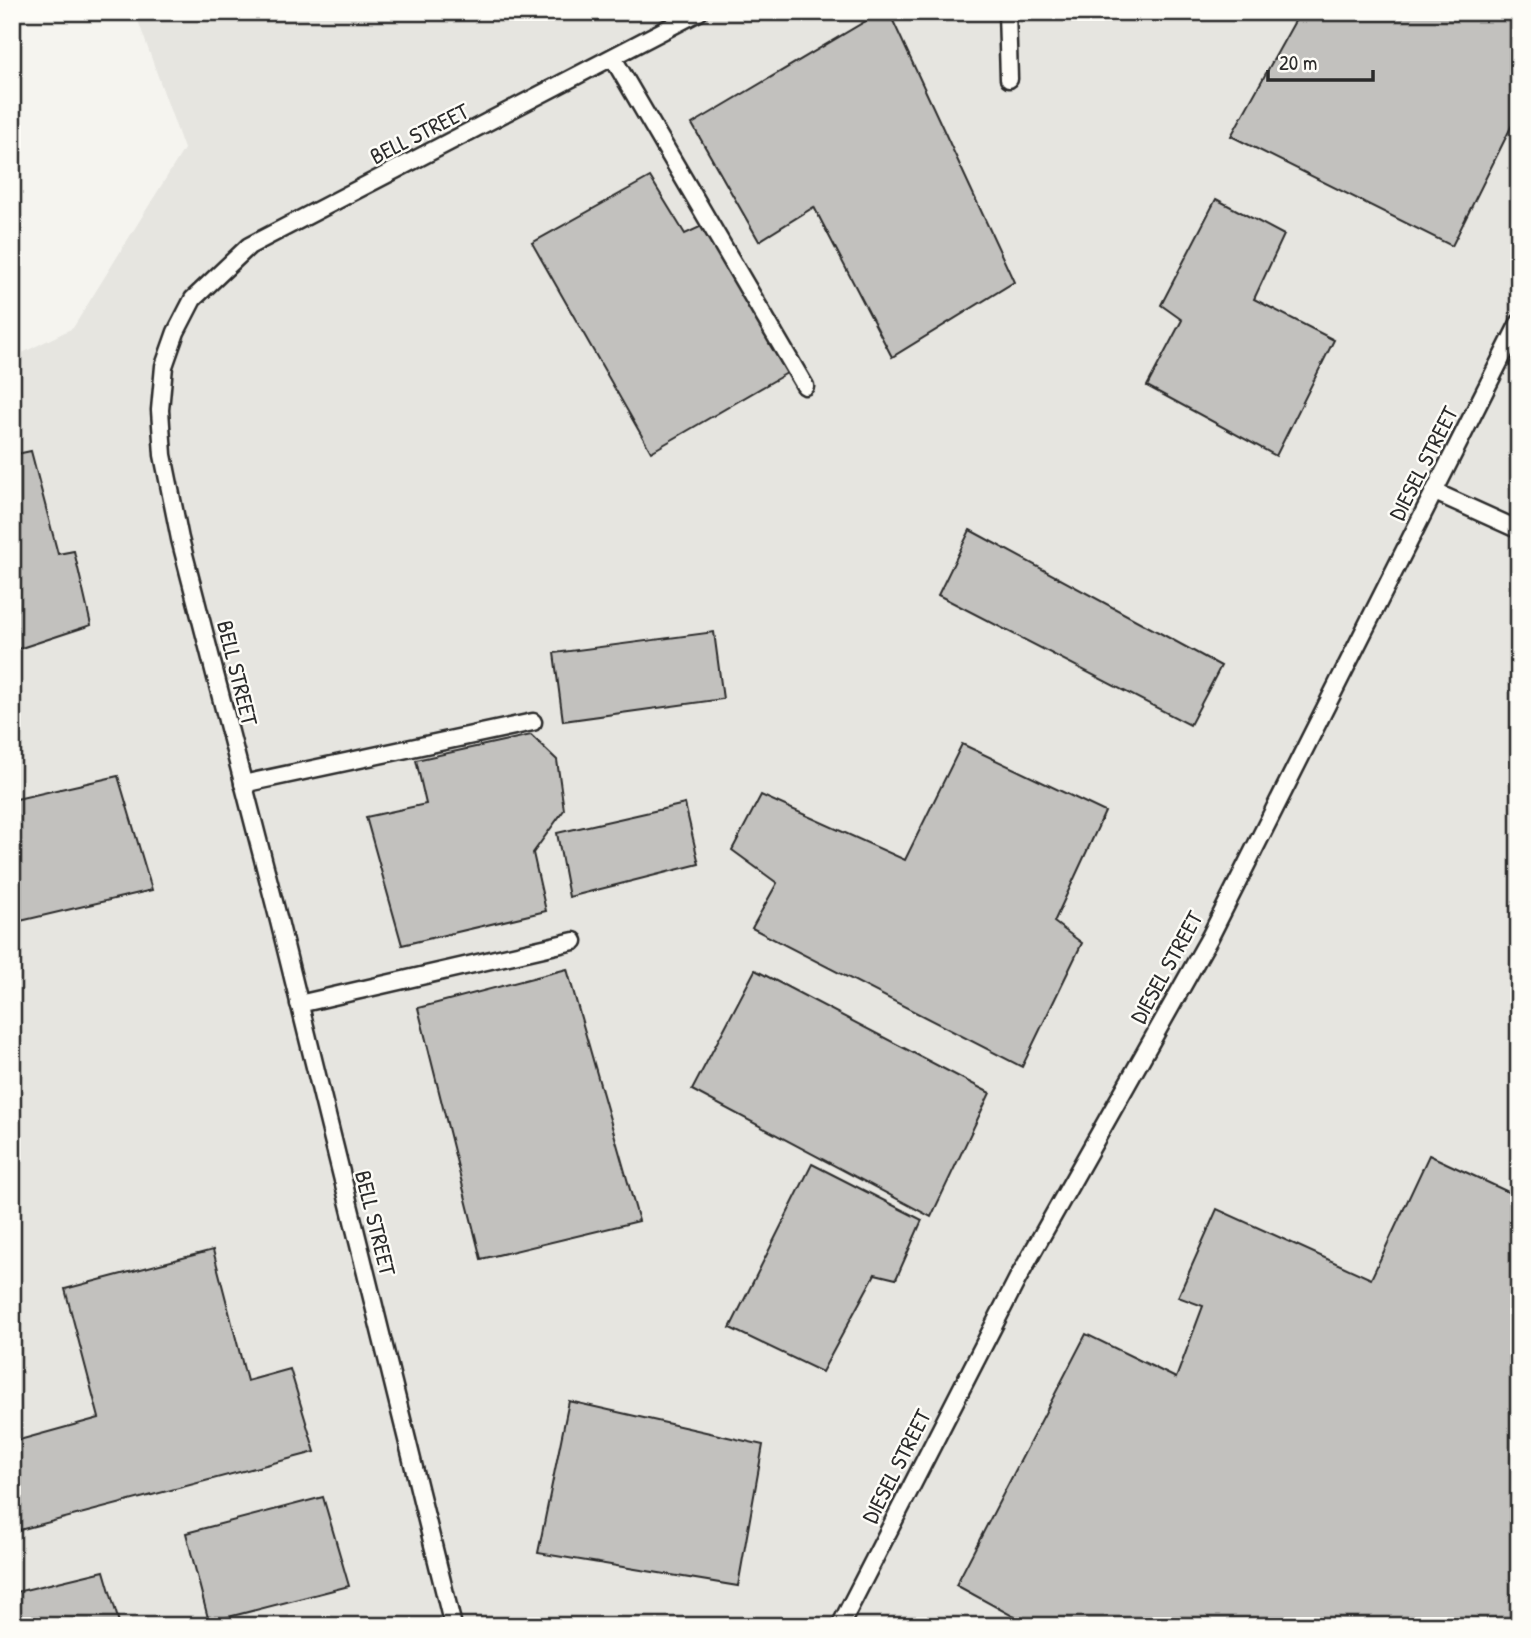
<svg xmlns="http://www.w3.org/2000/svg" width="1531" height="1638" viewBox="0 0 1531 1638" font-family="'Patrick Hand',sans-serif">
<style>
.built{fill:#e6e5e0}
.building{fill:#c2c1be;stroke:#2b2b2b;stroke-width:2}
.lines{fill:none;stroke-linecap:round;stroke-linejoin:round}
.service-casing{stroke:#2b2b2b;stroke-width:21}
.service{stroke:#fdfcf7;stroke-width:16}
.labels{text-anchor:middle;dominant-baseline:central;stroke-width:5;stroke-linejoin:round;paint-order:stroke}
.street-label{font-size:23px;fill:#2b2b2b;stroke:#fdfcf7}
</style>
<rect width="100%" height="100%" fill="#f5f4ef"/>
<filter id="ink" filterUnits="userSpaceOnUse"><feTurbulence type="fractalNoise" baseFrequency=".0143" numOctaves="2"/><feDisplacementMap in="SourceGraphic" scale="14" xChannelSelector="R" yChannelSelector="G"/><feConvolveMatrix kernelMatrix="1 2 1 2 8 2 1 2 1" color-interpolation-filters="sRGB"/></filter>
<g filter="url(#ink)">
<path class="built" d="M 135,12 L 1519,12 L 1519,1626 L 12,1626 L 12,358 L 73,328 L 184,149 Z"/>
<g class="building">
<path d="M 881,12 L 889,12 L 1014,282 L 892,357 L 814,207 L 759,241 L 692,124 Z"/>
<path d="M 1300,12 L 1519,12 L 1519,111 L 1452,246 L 1231,136 Z"/>
<path d="M 650,177 L 685,234 L 702,226 L 787,373 L 651,452 L 532,243 Z"/>
<path d="M 1216,199 L 1284,235 L 1254,299 L 1334,340 L 1276,456 L 1147,386 L 1182,320 L 1161,305 Z"/>
<path d="M 31,451 L 58,554 L 74,551 L 91,625 L 12,651 L 12,455 Z"/>
<path d="M 970,530 L 1221,666 L 1190,725 L 938,595 Z"/>
<path d="M 714,632 L 723,699 L 563,721 L 554,653 Z"/>
<path d="M 531,735 L 557,760 L 564,810 L 533,853 L 546,911 L 402,945 L 366,817 L 426,804 L 416,760 Z"/>
<path d="M 962,744 L 1105,812 L 1054,922 L 1082,943 L 1022,1067 L 752,928 L 777,883 L 732,850 L 761,795 L 905,860 Z"/>
<path d="M 118,776 L 152,890 L 12,923 L 12,800 Z"/>
<path d="M 685,804 L 699,864 L 569,897 L 557,833 Z"/>
<path d="M 567,969 L 639,1221 L 481,1259 L 418,1008 Z"/>
<path d="M 755,970 L 990,1093 L 931,1217 L 692,1090 Z"/>
<path d="M 1429,1155 L 1519,1197 L 1519,1626 L 1031,1626 L 956,1585 L 1086,1334 L 1176,1378 L 1203,1306 L 1178,1297 L 1217,1209 L 1371,1279 Z"/>
<path d="M 812,1164 L 922,1220 L 896,1279 L 875,1274 L 822,1372 L 730,1328 Z"/>
<path d="M 213,1250 L 247,1381 L 290,1369 L 315,1452 L 12,1532 L 12,1442 L 99,1418 L 65,1289 Z"/>
<path d="M 569,1401 L 763,1445 L 738,1586 L 538,1553 Z"/>
<path d="M 323,1497 L 349,1586 L 209,1622 L 186,1533 Z"/>
<path d="M 104,1571 L 120,1626 L 12,1626 L 12,1593 Z"/>
</g>
<g class="lines">
<g class="service-casing">
<g id="service">
<path d="M 1007,12 L 1009,79"/>
<path d="M 613,58 L 805,386"/>
<path d="M 1435,492 L 1519,530"/>
<path d="M 243,784 L 533,722"/>
<path d="M 299,1004 L 574,941"/>
<path d="M 453,1626 L 279,921 L 180,539 L 163,455 L 160,410 L 164,366 L 176,332 L 193,299 L 249,246 L 699,12"/>
<path d="M 840,1626 L 1018,1278 L 1210,937 L 1519,323"/>
</g>
</g>
<use href="#service" class="service"/>
</g>
</g>
<g class="labels">
<g class="street-label">
<text transform="translate(419 133) rotate(-27)">BELL STREET</text>
<text transform="translate(1423 463) rotate(-63)">DIESEL STREET</text>
<text transform="translate(238 673) rotate(76)">BELL STREET</text>
<text transform="translate(1166 967) rotate(-61)">DIESEL STREET</text>
<text transform="translate(376 1223) rotate(76)">BELL STREET</text>
<text transform="translate(896 1466) rotate(-63)">DIESEL STREET</text>
</g>
</g>
<rect width="1531" height="1638" fill="none" stroke="#fdfcf7" stroke-width="42"/>
<rect x="21" y="21" width="1489" height="1596" fill="none" stroke="#2b2b2b" stroke-width="2.5" filter="url(#ink)"/>
<path d="M1268 70v10h105v-10" fill="none" stroke="#2b2b2b" stroke-width="3.5"/>
<text x="1279" y="70" font-size="21" fill="#2b2b2b" stroke="#fdfcf7" stroke-width="5" paint-order="stroke">20 m</text>
</svg>
